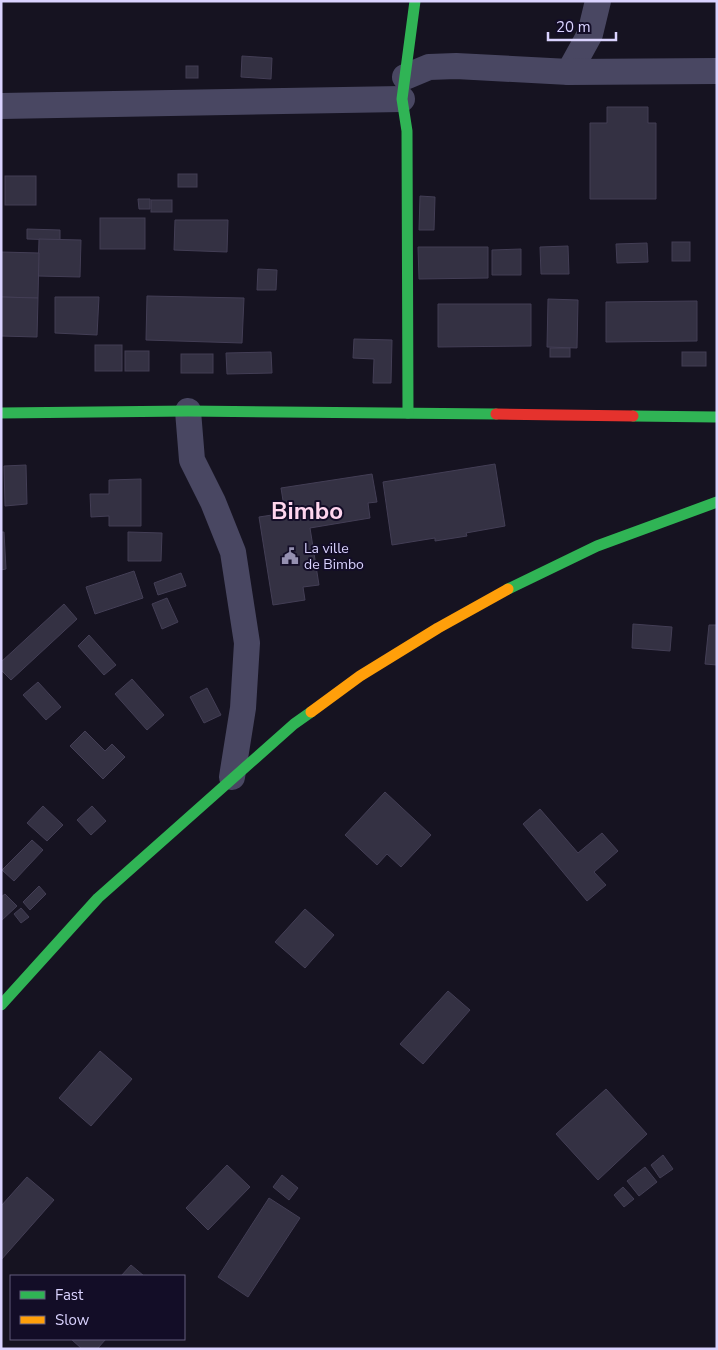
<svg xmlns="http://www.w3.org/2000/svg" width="718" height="1350" viewBox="0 0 718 1350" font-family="'Nunito Sans',sans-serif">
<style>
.building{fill:#343143;stroke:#433e55}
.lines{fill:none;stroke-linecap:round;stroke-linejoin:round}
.street{stroke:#494762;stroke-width:26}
.fast{stroke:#30b455;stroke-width:11}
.slow{stroke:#ff9f0a;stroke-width:11}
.jam{stroke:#e5322d;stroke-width:11}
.labels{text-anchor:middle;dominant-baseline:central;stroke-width:4;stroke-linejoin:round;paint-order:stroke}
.poi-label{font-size:14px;fill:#dad3ff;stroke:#130d27;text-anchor:start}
.town-label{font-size:24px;font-weight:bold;fill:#ffd5ee;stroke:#130d27}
</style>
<rect width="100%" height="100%" fill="#161321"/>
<g class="building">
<path d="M 242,56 L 272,58 L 271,79 L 241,77 Z"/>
<rect x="186" y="66" width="12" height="12"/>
<path d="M 607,107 L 648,107 L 648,123 L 656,123 L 656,199 L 590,199 L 590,123 L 607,123 Z"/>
<rect x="178" y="174" width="19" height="13"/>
<rect x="5" y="176" width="31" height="29"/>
<path d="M 420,196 L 435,197 L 434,230 L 419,230 Z"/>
<path d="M 138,199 L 150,199 L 150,209 L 139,209 Z"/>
<rect x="151" y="200" width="21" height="12"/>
<rect x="100" y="218" width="45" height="31"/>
<path d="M 175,220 L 228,220 L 227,252 L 174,250 Z"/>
<path d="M 27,229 L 60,230 L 60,240 L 27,239 Z"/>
<path d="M 39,239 L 81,240 L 80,277 L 38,276 Z"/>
<rect x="672" y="242" width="18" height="19"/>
<path d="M 647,243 L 648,262 L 617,263 L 616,244 Z"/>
<path d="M 568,246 L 569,274 L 541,274 L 540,247 Z"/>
<path d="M 418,247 L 488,247 L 488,278 L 419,279 Z"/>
<path d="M 521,249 L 521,275 L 492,275 L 492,250 Z"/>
<path d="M 1,252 L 39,253 L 38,298 L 1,297 Z"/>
<path d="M 258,269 L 277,270 L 276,290 L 257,290 Z"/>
<path d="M 147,296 L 244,298 L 242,343 L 146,340 Z"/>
<path d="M 1,297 L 38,298 L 37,337 L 1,336 Z"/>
<path d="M 55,297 L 99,297 L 97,335 L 55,333 Z"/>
<path d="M 548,299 L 578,300 L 577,348 L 547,347 Z"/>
<path d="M 697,301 L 697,341 L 606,342 L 606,302 Z"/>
<path d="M 438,304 L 531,304 L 531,346 L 438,347 Z"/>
<path d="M 354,339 L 392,340 L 391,383 L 373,383 L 374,359 L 353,358 Z"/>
<rect x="95" y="345" width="27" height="26"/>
<rect x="550" y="348" width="20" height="9"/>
<rect x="125" y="351" width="24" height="20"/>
<path d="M 271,352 L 272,373 L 227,374 L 226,353 Z"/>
<rect x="682" y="352" width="24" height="14"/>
<rect x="181" y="354" width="32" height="19"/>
<path d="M 495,464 L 505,526 L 466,533 L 467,536 L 435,541 L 435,538 L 392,545 L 383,482 Z"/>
<path d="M 26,465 L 27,504 L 5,506 L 4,466 Z"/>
<path d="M 372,474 L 377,502 L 368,503 L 370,518 L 310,528 L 319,585 L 303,587 L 305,600 L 273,605 L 259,517 L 285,513 L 281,488 Z"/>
<path d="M 141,479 L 141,526 L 109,526 L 109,516 L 91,517 L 90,494 L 109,494 L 109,480 Z"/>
<path d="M 1,532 L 4,532 L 6,569 L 1,570 Z"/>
<path d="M 128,532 L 162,533 L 161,561 L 128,561 Z"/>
<path d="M 134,571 L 143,598 L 95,614 L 86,587 Z"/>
<path d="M 181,573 L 186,586 L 158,595 L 154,583 Z"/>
<path d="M 167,598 L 178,622 L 162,629 L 152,604 Z"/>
<path d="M 64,604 L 77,619 L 11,680 L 1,670 L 1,662 Z"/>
<path d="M 633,624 L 672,627 L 670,651 L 632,648 Z"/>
<path d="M 709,625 L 717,625 L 717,665 L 705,664 Z"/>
<path d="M 89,635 L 116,665 L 104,675 L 78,646 Z"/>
<path d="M 132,679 L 164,715 L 147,730 L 115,694 Z"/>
<path d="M 38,682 L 61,707 L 46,720 L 23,695 Z"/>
<path d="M 207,688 L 221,715 L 204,723 L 190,697 Z"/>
<path d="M 85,731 L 105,751 L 112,744 L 125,757 L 103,779 L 70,746 Z"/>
<path d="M 385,792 L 431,835 L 401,867 L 387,854 L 377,865 L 345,835 Z"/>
<path d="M 43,806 L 63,825 L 47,841 L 27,823 Z"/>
<path d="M 92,806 L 106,821 L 91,835 L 77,820 Z"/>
<path d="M 540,809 L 578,853 L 602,833 L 618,851 L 594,872 L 606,885 L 587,901 L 523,824 Z"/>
<path d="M 32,840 L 43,850 L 14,881 L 2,870 Z"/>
<path d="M 39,886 L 46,894 L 30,910 L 23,902 Z"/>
<path d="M 5,894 L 17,906 L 1,921 L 1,897 Z"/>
<path d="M 21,908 L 29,917 L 21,923 L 14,914 Z"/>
<path d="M 305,909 L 334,935 L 305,968 L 275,942 Z"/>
<path d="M 448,991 L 470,1010 L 423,1064 L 400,1044 Z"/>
<path d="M 100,1051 L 132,1079 L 91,1126 L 59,1098 Z"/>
<path d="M 606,1089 L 647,1134 L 598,1180 L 556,1134 Z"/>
<path d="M 663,1155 L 673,1169 L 660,1178 L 651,1165 Z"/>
<path d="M 227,1165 L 250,1187 L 208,1230 L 186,1208 Z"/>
<path d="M 645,1167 L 657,1182 L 639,1196 L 627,1181 Z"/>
<path d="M 282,1175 L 298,1188 L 289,1200 L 273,1187 Z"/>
<path d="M 27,1177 L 54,1200 L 1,1260 L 1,1206 Z"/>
<path d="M 623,1187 L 634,1199 L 624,1207 L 614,1195 Z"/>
<path d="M 269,1198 L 300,1218 L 248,1297 L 218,1277 Z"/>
<path d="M 131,1265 L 144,1276 L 121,1276 Z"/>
<path d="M 71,1339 L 106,1339 L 97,1349 L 82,1349 Z"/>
</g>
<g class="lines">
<g class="street">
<path d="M 569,72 L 590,34 L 598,1"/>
<path d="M 405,77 L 429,67 L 456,66 L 569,72 L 717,71"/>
<path d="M 1,106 L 402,99"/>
<path d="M 188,411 L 192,460 L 213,502 L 233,552 L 247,643 L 243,708 L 232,777"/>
</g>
<g class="fast">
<path d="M 1,413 L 188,411 L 496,414"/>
<path d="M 408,413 L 407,131 L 402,99 L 415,1"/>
<path d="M 633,416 L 717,417"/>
<path d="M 508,589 L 597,546 L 717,502"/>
<path d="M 1,1005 L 98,898 L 294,724 L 311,712"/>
</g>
<path class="slow" d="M 311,712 L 360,676 L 438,628 L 508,589"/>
<path class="jam" d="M 496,414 L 633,416"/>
</g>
<defs>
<g id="civic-bare" transform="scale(1.35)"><path d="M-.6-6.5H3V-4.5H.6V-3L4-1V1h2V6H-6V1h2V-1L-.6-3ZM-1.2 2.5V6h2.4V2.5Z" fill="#9590b1" stroke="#130d27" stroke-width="2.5" paint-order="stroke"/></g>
</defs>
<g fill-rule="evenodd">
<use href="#civic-bare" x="290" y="556"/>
</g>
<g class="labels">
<g class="poi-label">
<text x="304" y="548">La ville<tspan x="304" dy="16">de Bimbo</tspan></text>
</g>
<g class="town-label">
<text x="307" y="511">Bimbo</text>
</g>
</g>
<rect width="718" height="1350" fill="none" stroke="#dad3ff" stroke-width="5"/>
<rect x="10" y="1275" width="175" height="65" fill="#130d27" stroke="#635c7d"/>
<rect x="20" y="1291" width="25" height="8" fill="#30b455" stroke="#635c7d"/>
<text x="55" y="1300" font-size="15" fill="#dad3ff">Fast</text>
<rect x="20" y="1316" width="25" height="8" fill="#ff9f0a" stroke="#635c7d"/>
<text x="55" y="1325" font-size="15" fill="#dad3ff">Slow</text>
<path d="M548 32v8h68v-8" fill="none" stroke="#dad3ff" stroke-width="2.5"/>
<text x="556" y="32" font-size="15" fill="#dad3ff" stroke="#130d27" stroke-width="4" paint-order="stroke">20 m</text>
</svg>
